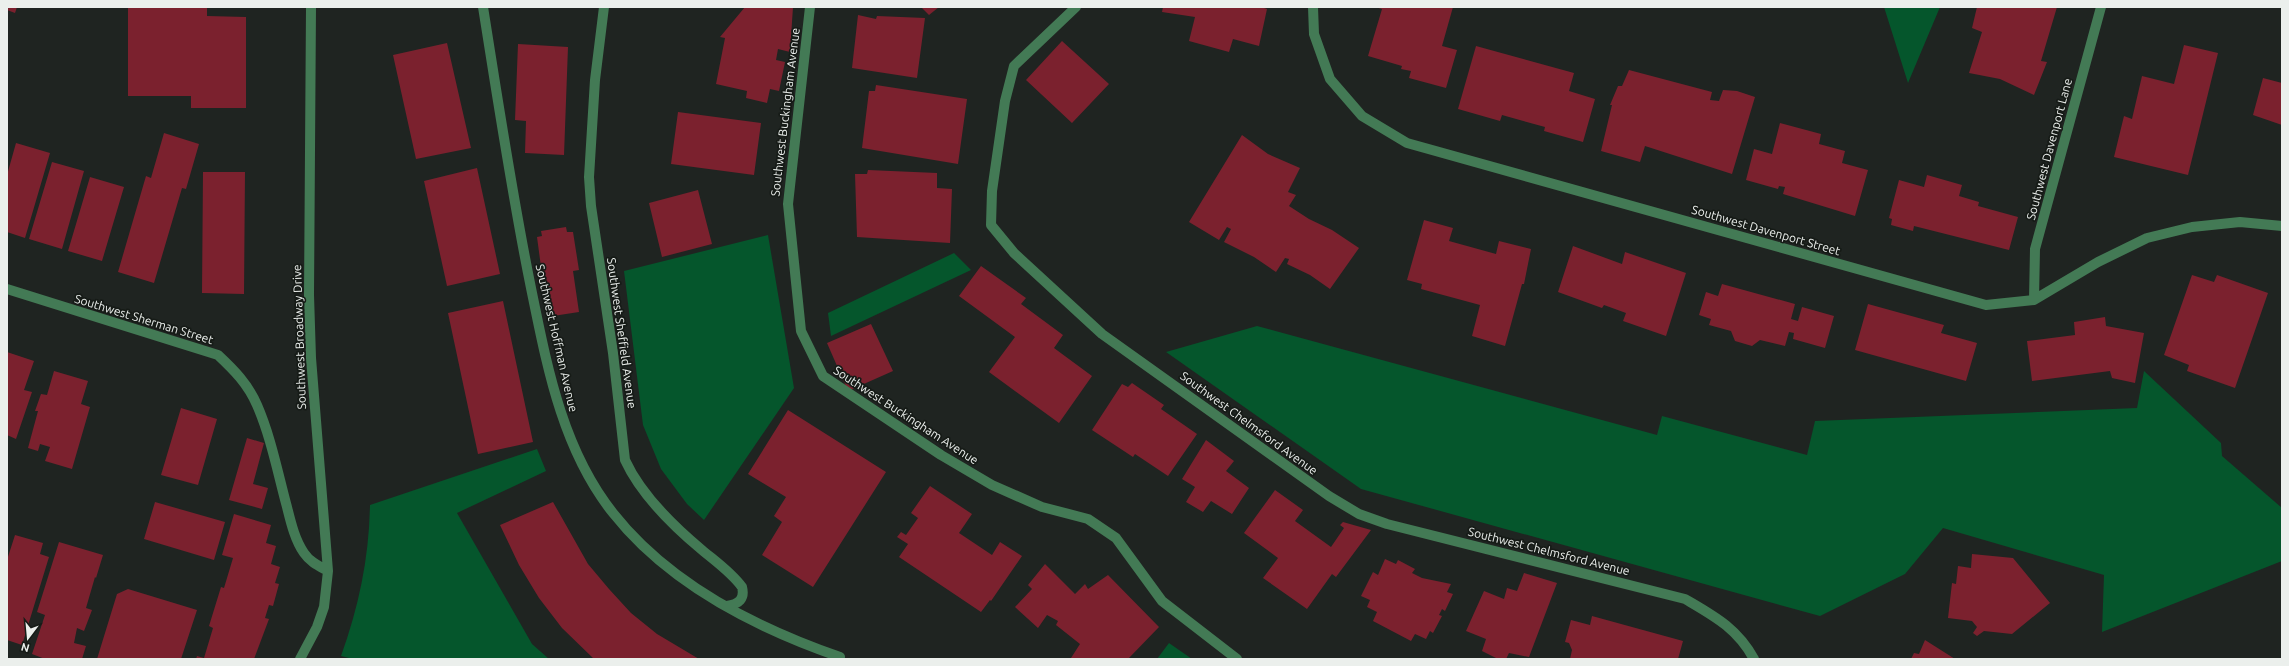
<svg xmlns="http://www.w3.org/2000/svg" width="2289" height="666" font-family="Ubuntu,sans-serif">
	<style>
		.forest { fill: #05562c }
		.building { fill: #7b212e }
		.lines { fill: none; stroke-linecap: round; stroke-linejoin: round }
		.minor { stroke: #437a55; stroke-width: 10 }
		.labels { text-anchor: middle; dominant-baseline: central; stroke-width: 3.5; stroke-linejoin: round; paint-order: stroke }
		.street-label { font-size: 12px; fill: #ebefec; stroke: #161b17 }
	</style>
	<rect width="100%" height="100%" fill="#1f2421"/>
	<path class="forest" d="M1884,7H1940L1908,83Z
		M768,235L794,388L704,520L687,504L661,469L643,425L624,271Z
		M954,253L971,270L831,336L828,313Z
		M1257,326L1657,435L1662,416L1807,455L1815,421L2137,408L2144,371L2221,443L2222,456L2282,508V561L2102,632L2104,575L1943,528L1905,574L1820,616L1361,489L1166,352Z
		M537,449L546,471L457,513L532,644L549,659H353L341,656C359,606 369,558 370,505Z
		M1169,643L1192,659H1157Z"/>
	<path class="building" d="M7,7H17L15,13L7,10Z
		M128,7H207V16L246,17V108H191V96H128Z
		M745,7H793L790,52L778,49L776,60L785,62L779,91L770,89L767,103L746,98L747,91L716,84L725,38L720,37Z
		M921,7H939L929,15Z
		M1163,7H1261L1267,9L1259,46L1233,39L1229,52L1189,41L1195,17L1162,12Z
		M1375,7H1453L1442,46L1457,50L1446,88L1409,78L1411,71L1401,69L1402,66L1368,56L1382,9Z
		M1977,7H2057L2041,61L2047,62L2034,95L2000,79L1969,73L1982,32L1972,28Z
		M858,15L876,19L877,16L925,18L917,78L852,68Z
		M1062,41L1109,84L1072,123L1026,80Z
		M447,43L471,148L416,159L393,55Z
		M518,44L568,47L564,155L525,153L526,121L515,120Z
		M2184,45L2218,53L2188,175L2114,157L2124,116L2132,119L2142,76L2174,84Z
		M1476,46L1574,73L1569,91L1595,99L1583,142L1544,131L1545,127L1502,115L1500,121L1458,109Z
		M1629,70L1712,92L1710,100L1719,101L1723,90L1737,91L1755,97L1732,174L1645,146L1640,162L1601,151L1612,105H1610L1618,86H1622Z
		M2263,78L2282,83V125L2253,115Z
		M876,85L967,99L958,164L862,148L869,91H875Z
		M678,112L761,123L754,175L671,164Z
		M1780,123L1821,134L1819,144L1845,151L1842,163L1868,170L1855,216L1783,194L1785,187L1779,186L1778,189L1746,180L1754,149L1772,154Z
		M164,133L199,144L186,189L182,188L154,283L118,272L146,176L151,178Z
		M1242,135L1268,154L1300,168L1288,192L1296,195L1289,206L1309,219L1332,230L1359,248L1330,289L1310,275L1287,264L1289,259L1285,258L1276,272L1254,257L1224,242L1231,229L1227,227L1219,240L1189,222Z
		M16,143L50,153L25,238L7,232V175Z
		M52,162L84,171L62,249L29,239Z
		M477,168L500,274L447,286L424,181Z
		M868,170L937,173V188L952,189L950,243L857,237L855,174H867Z
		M203,172H245L244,294L202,293Z
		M1927,175L1962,185L1959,196L1979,202L1978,206L2018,217L2009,250L1914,226L1913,231L1891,225L1892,219L1889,218L1899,180L1924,187Z
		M90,177L124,187L102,261L68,251Z
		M698,190L712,244L662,257L649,203Z
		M1424,220L1453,228L1449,241L1496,254L1499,241L1531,249L1524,284H1522L1505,346L1472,336L1480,305L1421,289L1422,284L1407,280Z
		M566,227L567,232H573L579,270L573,271L579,312L553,316L552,311L547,312L537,237L542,236L541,231Z
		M1573,246L1622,264L1625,252L1686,273L1666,336L1623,321L1626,313L1604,305L1602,308L1558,292Z
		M981,266L1026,298L1021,304L1063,335L1054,348L1092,376L1059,423L989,372L1015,337L959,296Z
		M2192,275L2214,282L2217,275L2268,293L2235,388L2187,371L2189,365L2164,355Z
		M1722,284L1795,304L1791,319L1798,321L1802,307L1834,316L1825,348L1793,339L1794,333L1789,332L1785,346L1760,340L1752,346L1735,341L1731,331L1709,325L1711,319L1699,315L1706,292L1718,296Z
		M503,301L533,442L478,454L448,313Z
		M1868,304L1944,325L1941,333L1977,343L1966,381L1855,350Z
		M2105,317L2106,326L2144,333L2135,383L2112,378L2110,371L2032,381L2027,341L2075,335L2074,322Z
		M871,324L893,371L848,391L827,343Z
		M7,352L34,361L24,390L32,392L16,439L7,435Z
		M54,371L88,381L81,404L90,407L72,469L45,461L50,447L40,444L38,451L28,448L38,411H35L41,394L47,395Z
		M1132,383L1164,405L1161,409L1197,434L1168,476L1135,454L1133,457L1092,430L1122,384L1128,387Z
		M181,408L217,419L198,485L161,475Z
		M788,410L886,472L813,587L762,555L782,522L774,516L786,497L748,474Z
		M247,438L264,443L253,484L268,488L262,509L229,500Z
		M1206,440L1234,461L1226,471L1249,488L1232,514L1211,501L1203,512L1186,502L1195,487L1182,479Z
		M930,486L972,514L959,533L992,555L1000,542L1022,556L991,601L990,600L981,612L899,557L908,544L897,537L901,532L906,535L918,518L911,513Z
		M1275,490L1303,510L1295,521L1331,547L1344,528L1340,525L1343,522L1371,530L1336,577L1332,574L1307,609L1263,578L1278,558L1244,533Z
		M155,502L225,522L214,560L144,539Z
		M553,502L588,564L609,589L631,613L657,634L699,659H594L562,628L539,598L519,565L500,525Z
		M234,514L271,525L266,543L276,546L271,564L280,567L275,583L279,584L273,606L269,605L265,618L269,619L254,659H196L197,656L204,658L213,628L209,626L221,587L224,588L233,558L222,555Z
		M15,535L43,543L40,554L49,557L22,645L7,640V560Z
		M59,542L103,555L96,578L95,577L86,608L92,610L84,631L77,628L74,643L86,646L82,659H45L32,654L45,615L37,612Z
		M1972,554L2013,558L2050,603L2012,634L1984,631L1977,636L1973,633L1977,627L1972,621L1948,618L1952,583L1956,584L1958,566L1971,568Z
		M1385,559L1396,564L1398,560L1415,569L1412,573L1422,578L1451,584L1447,592L1453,594L1445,611L1442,609L1439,615L1442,616L1433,633L1430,631L1426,639L1415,634L1411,641L1373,621L1377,612L1367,607L1370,600L1361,596L1373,572L1378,575Z
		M1045,564L1075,594L1085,584L1088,589L1108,575L1159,627L1128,659H1072L1071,658L1080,644L1056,625L1058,621L1047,615L1038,628L1015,607L1032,589L1028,585Z
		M1524,573L1557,583L1529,657L1509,653L1506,659H1498L1482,651L1486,639L1466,631L1484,591L1504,599L1507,588L1517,591Z
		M128,589L197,610L181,659H97L117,594Z
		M1592,616L1683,641L1678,659H1570L1572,650L1569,643L1565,642L1571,620L1590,625Z
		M1925,640L1955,659H1911L1914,653L1919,654Z"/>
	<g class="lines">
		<path class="minor" d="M483,7C498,101 512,195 531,288C547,366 562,449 613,513C669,584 756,628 840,657
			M604,7L595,80L589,177L591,206L613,353L625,460C641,495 672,525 702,550C715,561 731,572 742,587C745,599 739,604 727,606
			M810,7L788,204L801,331L823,376L941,455L992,485L1042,507L1088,519L1116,538L1162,601L1237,659
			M1076,7L1014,66L1005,101L992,191L991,225L1014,253L1102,334L1329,496L1359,514L1387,524L1685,599C1714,616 1737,628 1754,659
			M1313,7L1314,34L1330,79L1362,116L1407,143L1986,305L2034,300L2098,262L2147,238L2192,227L2240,222L2282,226
			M7,289L218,355C234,370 248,384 257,405C271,437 278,474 287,507C291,523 295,540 304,553C310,562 319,566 328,571
			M2034,300L2035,249L2101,7
			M300,659L317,627L324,607L328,571L311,358L309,295L311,7"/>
	</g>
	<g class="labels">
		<g class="street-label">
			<text transform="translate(785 112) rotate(-83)">Southwest Buckingham Avenue</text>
			<text transform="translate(2049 149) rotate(-75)">Southwest Davenport Lane</text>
			<text transform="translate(1766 230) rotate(16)">Southwest Davenport Street</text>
			<text transform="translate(144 319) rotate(17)">Southwest Sherman Street</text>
			<text transform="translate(622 333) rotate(82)">Southwest Sheffield Avenue</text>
			<text transform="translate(299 337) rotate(-92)">Southwest Broadway Drive</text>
			<text transform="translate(557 338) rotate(77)">Southwest Hoffman Avenue</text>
			<text transform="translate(906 415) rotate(33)">Southwest Buckingham Avenue</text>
			<text transform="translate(1249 423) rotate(36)">Southwest Chelmsford Avenue</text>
			<text transform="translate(1549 551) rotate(14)">Southwest Chelmsford Avenue</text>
		</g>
	</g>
	<rect width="2289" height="666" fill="none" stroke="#ebefec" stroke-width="16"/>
	<g transform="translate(28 638) rotate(196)" stroke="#161b17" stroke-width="3" paint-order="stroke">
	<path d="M0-3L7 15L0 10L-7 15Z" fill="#ebefec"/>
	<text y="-6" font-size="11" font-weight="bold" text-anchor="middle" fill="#ebefec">N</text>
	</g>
</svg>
